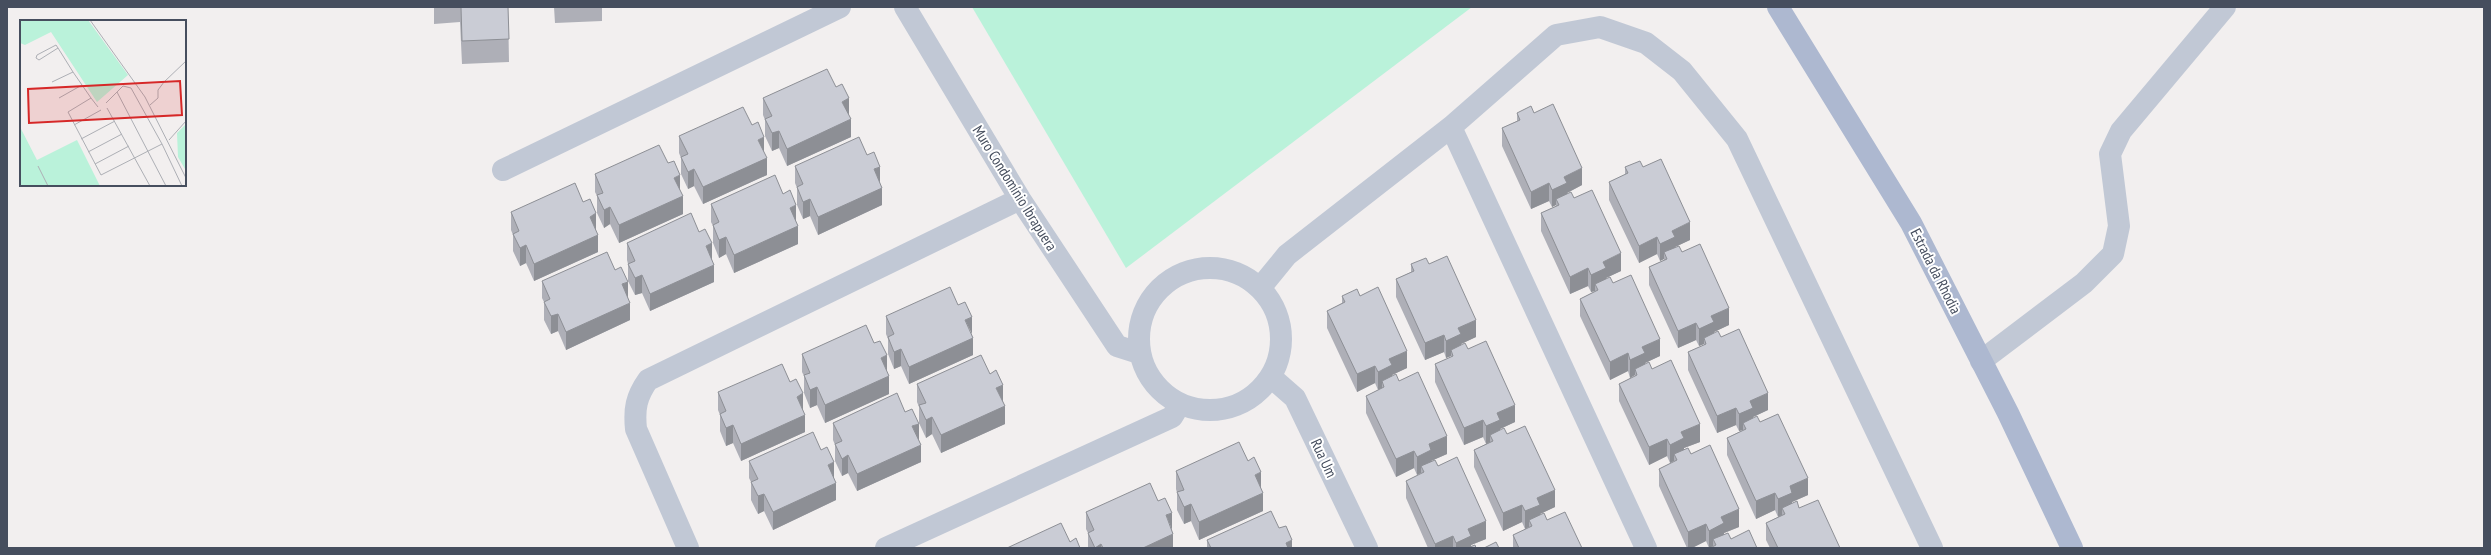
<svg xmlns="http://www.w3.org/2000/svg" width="2491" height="555" font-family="'PT Sans Narrow',sans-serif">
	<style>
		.green { fill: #baf2da }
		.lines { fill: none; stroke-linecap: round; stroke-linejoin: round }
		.minor { stroke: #c1c8d5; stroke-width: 22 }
		.major { stroke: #adb8d0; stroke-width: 22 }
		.wall { fill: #aeafb7 }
		.shaded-wall { fill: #8d8f95 }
		.building { fill: #caccd5; stroke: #8d8f95 }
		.labels { text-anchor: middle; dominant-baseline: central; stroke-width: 4; stroke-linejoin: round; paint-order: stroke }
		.street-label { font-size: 15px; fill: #464e5e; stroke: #fff }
		.inset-road { fill: none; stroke: #adafb5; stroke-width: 1 }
		.view { fill: #d62828; fill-opacity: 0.15; stroke: #d62828; stroke-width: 2 }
		.inset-edge { fill: none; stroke: #464e5e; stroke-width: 2 }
	</style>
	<rect width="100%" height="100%" fill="#f2efef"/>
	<path class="green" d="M972,7H1472L1126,268Z"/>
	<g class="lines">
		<path class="minor" d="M905,7L1020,199L1117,346L1139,353
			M1451,127L1646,548
			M503,170L840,7
			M1139 339a71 71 0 1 1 142 0a71 71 0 1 1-142 0Z
			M1260,288L1287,255L1451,127L1556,35L1600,27L1646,43L1682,71L1737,139L1932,548
			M1981,361L2084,283L2113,254L2119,226L2110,154L2121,131L2225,7
			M1271,377L1295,398L1367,548
			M688,548L636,429C634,409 636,397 648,380L1020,199
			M886,548L1172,417L1180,404"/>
		<path class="major" d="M1778,7L1911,223L2008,413L2072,548"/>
	</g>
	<path class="wall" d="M434,7H508L509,62L462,64L460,22L434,24Z
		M554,7H602V21L555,23Z
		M763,98L849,116L851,137L787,166L779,148L772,151L765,136V120L763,115Z
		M1517,113H1534L1582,185L1567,193V194L1574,198L1621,271L1606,278V279L1613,283L1660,356L1645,363V364L1652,369L1700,442L1684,448V449L1691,454L1739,527L1724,533V534L1731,539L1709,548L1706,541L1692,548H1687L1659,486V469L1674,462V461L1670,463L1667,456L1649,465L1619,401V384L1635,376V375L1630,378L1628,371L1610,380L1580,316V299L1595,291L1591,292L1588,286L1570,294L1541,231V213L1556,206V205L1552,207L1549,201L1531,209L1502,146V128L1517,121Z
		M679,136L764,153L767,175L703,204L694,186L688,189L681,174V158L679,153Z
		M795,166L880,183L882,205L818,235L810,216L803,219L797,205V188L795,183Z
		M1625,167H1643L1690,240L1675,247V248L1682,252L1729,325L1714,332V333L1721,337L1768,410L1753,417V418L1760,422L1808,495L1792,502V503L1799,508L1840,548H1770L1766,540V523L1782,515L1778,517L1775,510L1756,519L1727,455V438L1743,430L1739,431L1736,425L1717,433L1688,370V352L1704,345V344L1699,346L1696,340L1678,348L1649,285V267L1664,260V259L1660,261L1657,254L1639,263L1609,200V182L1625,175Z
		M595,174L680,192L683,214L619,243L610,224L604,228L597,213V196L595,192Z
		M783,194L796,221L798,244L734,273L726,254L719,258L713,243V226L711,222V204Z
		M511,212L596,230L598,252L534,281L526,263L520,266L513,251V235L511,230Z
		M699,232L712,260L714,282L650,311L642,293L635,295L628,281V264L627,260V243Z
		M1411,264H1429L1476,337L1461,344V345L1468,349L1515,422L1500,429V430L1507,434L1555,507L1540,514V515L1547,520L1582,548H1513V535L1529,528V527L1525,529L1522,522L1503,531L1474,467V450L1490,442L1486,444L1483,437L1464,445L1435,382V364L1451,357V356L1446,358L1444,352L1425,360L1396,297V279L1411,272Z
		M542,281L628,299L630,320L566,350L558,331L551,334L544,320V302L542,298Z
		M1342,296H1360L1407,368L1392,375V376L1399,381L1447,454L1431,461L1438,466L1486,539L1471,545V546L1476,548H1428L1406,498V481L1421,474V473L1417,475L1414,468L1396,477L1366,413V396L1382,388L1378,390L1375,383L1357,392L1327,328V311L1342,303Z
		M886,316L972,334L973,355L909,384L901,366L894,369L888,354V339L886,334Z
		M802,354L887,372L889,394L825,423L817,405L810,408L804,393V376L802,372Z
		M917,384L1003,401L1005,424L941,453L932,434L926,438L919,423V407L917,402Z
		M718,392L803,410L805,432L741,461L733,443L726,446L720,431V415L718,410Z
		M905,412L919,440L921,462L857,491L848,473L842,476L835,461V445L833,440V423Z
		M821,450L834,479L836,500L773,530L764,511L758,514L751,500V482L749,478V461Z
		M1176,471L1261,489L1263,511L1199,540L1191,521L1184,524L1177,510V493L1176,489Z
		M1158,501L1172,530L1173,548H1088V533L1086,529V512Z
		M1279,528L1292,548H1207V540Z"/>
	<path class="shaded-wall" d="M849,98V116L842,102Z
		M851,119V137L787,166V149Z
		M779,131V148L772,151V133Z
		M764,137V154L758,140Z
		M767,158V175L703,204V187Z
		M880,167V184L874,169Z
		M1582,168V185L1567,193V200L1556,199V205L1552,207V190L1564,177Z
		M694,169V186L688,189V172Z
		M680,175V192L674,178Z
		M1549,183V201L1531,209V192Z
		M882,188V205L818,235V217Z
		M683,196V214L619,243V225Z
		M810,199V216L803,219V202Z
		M796,205V223L790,208Z
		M610,207V224L604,228V210Z
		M596,213V231L590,217Z
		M1690,222V240L1675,247V254L1664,252V259L1660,261V244L1672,231Z
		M798,226V244L734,273V255Z
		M598,235V252L534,281V264Z
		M726,237V254L719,258V240Z
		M1657,237V254L1639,263V246Z
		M712,243V261L706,246Z
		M526,245V263L520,266V248Z
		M1621,253V271L1606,278V285L1595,284V291L1591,292V275L1603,262Z
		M714,265V282L650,311V294Z
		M1588,268V286L1570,294V277Z
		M642,275V293L635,295V278Z
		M628,282V299L622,284Z
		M630,303V320L566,350V332Z
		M1729,308V325L1714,332V339L1704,338V344L1699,346V329L1711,316Z
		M558,314V331L551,334V316Z
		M972,317V334L965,320Z
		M1476,320V337L1461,344V352L1451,350V356L1446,358V341L1458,328Z
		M1696,323V340L1678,348V331Z
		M1444,335V352L1425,360V343Z
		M973,338V355L909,384V367Z
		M1660,339V356L1645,363V371L1635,369V375L1630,378V360L1642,347Z
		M901,349V366L894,369V352Z
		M1407,351V368L1392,375V383L1382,381V388L1378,390V372L1389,359Z
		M1628,353V371L1610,380V362Z
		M887,355V372L881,358Z
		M1375,366V383L1357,392V374Z
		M889,376V394L825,423V405Z
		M1003,385V403L996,388Z
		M817,387V405L810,408V390Z
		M803,393V411L797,397Z
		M1768,393V410L1753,417V425L1743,423V430L1739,431V414L1750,401Z
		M1515,405V422L1500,429V437L1490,435V442L1486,444V426L1497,413Z
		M1005,406V424L941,453V435Z
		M1736,408V425L1717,433V416Z
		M805,415V432L741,461V444Z
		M932,417V434L926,438V420Z
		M1483,420V437L1464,445V428Z
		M919,424V441L912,426Z
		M1700,424V442L1684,448V456L1674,454V461L1670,463V445L1681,432Z
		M733,425V443L726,446V428Z
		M1447,436V454L1431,461V468L1421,466V473L1417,475V457L1429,444Z
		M1667,439V456L1649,465V447Z
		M921,445V462L857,491V474Z
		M1414,451V468L1396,477V459Z
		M848,455V473L842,476V459Z
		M834,462V479L828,465Z
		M1261,472V490L1255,475Z
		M1808,478V495L1792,502V510L1782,508V515L1778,517V499L1790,486Z
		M836,483V500L773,530V512Z
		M1555,490V507L1540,514V522L1529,520V527L1525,529V511L1537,498Z
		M1263,493V511L1199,540V522Z
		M1775,493V510L1756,519V501Z
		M764,494V511L758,514V496Z
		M1191,504V521L1184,524V507Z
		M1522,505V522L1503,531V513Z
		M1739,509V527L1724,533V541L1713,539V546L1709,548V531L1721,517Z
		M1172,513V530L1166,515Z
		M1486,521V539L1471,545V548H1456V543L1468,529Z
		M1706,524V541L1692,548H1688V532Z
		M1173,534V548H1143Z
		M1453,536V548H1435V544Z
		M1292,540V548H1286V543Z
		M1101,544V548H1095Z"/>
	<path class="building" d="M461,7H508L509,39L462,41Z
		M827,69L836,87L842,84L849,98L842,102L851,119L787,149L779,131L772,133L765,119L772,116L763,98Z
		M1553,104L1582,168L1564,177L1567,183L1552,190L1549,183L1531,192L1502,128L1520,120L1517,113L1531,106L1534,113Z
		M743,107L752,125L758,122L764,137L758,140L767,158L703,187L694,169L688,172L681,157L688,154L679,136Z
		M859,137L867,155L874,152L880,167L874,169L882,188L818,217L810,199L803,202L797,187L803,184L795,166Z
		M659,145L668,163L674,161L680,175L674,178L683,196L619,225L610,207L604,210L597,195L603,193L595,174Z
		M1661,159L1690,222L1672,231L1675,237L1660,244L1657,237L1639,246L1609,182L1628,173L1625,167L1640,161L1643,167Z
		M775,175L783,194L790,190L796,205L790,208L798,226L734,255L726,237L719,240L713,225L719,222L711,204Z
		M575,183L583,202L590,199L596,213L590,217L598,235L534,264L526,245L520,248L513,234L519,231L511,212Z
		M1592,190L1621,253L1603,262L1606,268L1591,275L1588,268L1570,277L1541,213L1559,205L1556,199L1571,192L1574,198Z
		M691,213L699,232L705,229L712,243L706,246L714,265L650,294L642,275L635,278L628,264L635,261L627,243Z
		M1700,244L1729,308L1711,316L1714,322L1699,329L1696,323L1678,331L1649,267L1667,259L1664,252L1679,246L1682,252Z
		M607,252L615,270L621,267L628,282L622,284L630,303L566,332L558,314L551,316L544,302L550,299L542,281Z
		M1447,256L1476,320L1458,328L1461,334L1446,341L1444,335L1425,343L1396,279L1414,271L1411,264L1426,258L1429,264Z
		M1631,275L1660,339L1642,347L1645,353L1630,360L1628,353L1610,362L1580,299L1598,290L1595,284L1610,277L1613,283Z
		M950,287L958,305L965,302L972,317L965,320L973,338L909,367L901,349L894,352L888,337L894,334L886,316Z
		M1378,287L1407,351L1389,359L1392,365L1378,372L1375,366L1357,374L1327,311L1345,302L1342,296L1357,289L1360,296Z
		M866,325L874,343L880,341L887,355L881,358L889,376L825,405L817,387L810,390L804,375L810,373L802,354Z
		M1739,329L1768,393L1750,401L1753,408L1739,414L1736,408L1717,416L1688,352L1706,344L1704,338L1718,331L1721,337Z
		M1486,341L1515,405L1497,413L1500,420L1486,426L1483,420L1464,428L1435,364L1453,356L1451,350L1465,343L1468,349Z
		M981,355L990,374L996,370L1003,385L996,388L1005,406L941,435L932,417L926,420L919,405L926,403L917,384Z
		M1671,360L1700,424L1681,432L1684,438L1670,445L1667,439L1649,447L1619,384L1637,375L1635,369L1649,362L1652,369Z
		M782,364L790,382L796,379L803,393L797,397L805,415L741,444L733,425L726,428L720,414L726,411L718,392Z
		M1418,372L1447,436L1429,444L1431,450L1417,457L1414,451L1396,459L1366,396L1384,387L1382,381L1396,374L1399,381Z
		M897,393L905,412L912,409L919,424L912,426L921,445L857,474L848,455L842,459L835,444L842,441L833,423Z
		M1778,414L1808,478L1790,486L1792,493L1778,499L1775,493L1756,501L1727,438L1746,429L1743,423L1757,416L1760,422Z
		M1525,426L1555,490L1537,498L1540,505L1525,511L1522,505L1503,513L1474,450L1493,441L1490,435L1504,428L1507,434Z
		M813,432L821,450L827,447L834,462L828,465L836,483L773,512L764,494L758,496L751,482L758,479L749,461Z
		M1239,442L1248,461L1254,457L1261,472L1255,475L1263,493L1199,522L1191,504L1184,507L1177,492L1184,490L1176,471Z
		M1710,445L1739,509L1721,517L1724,523L1709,531L1706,524L1688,532L1659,469L1677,460L1674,454L1688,448L1691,454Z
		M1457,457L1486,521L1468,529L1471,536L1456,543L1453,536L1435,544L1406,481L1424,472L1421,466L1435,460L1438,466Z
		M1150,483L1158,501L1165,498L1172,513L1166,515L1173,534L1143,548H1103L1101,544L1095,548L1088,533L1094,530L1086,512Z
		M1818,500L1840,548H1778L1766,523L1785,514L1782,508L1797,501L1799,508Z
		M1271,511L1279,528L1286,526L1292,540L1286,543L1288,548H1211L1207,540Z
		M1565,512L1582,548H1519L1513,535L1532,526L1529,520L1544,513L1547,520Z
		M1061,523L1070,542L1076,538L1080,548H1007Z
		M1749,530L1757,548H1710L1716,545L1713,539L1728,533L1731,539Z
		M1496,542L1499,548H1484Z
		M1475,545L1476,548H1467Z"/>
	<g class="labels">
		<g class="street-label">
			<text transform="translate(1015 188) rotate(58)">Muro Condomínio Ibrapuera</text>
			<text transform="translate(1936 271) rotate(63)">Estrada da Rhodia</text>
			<text transform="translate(1324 458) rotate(65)">Rua Um</text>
		</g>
	</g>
	<g transform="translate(20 20)">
		<rect width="166" height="166" fill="#f2efef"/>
		<path d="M0,0H68L108,55L77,82L31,12L5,25L0,23ZM166,104V149H165L158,137L157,113ZM0,107L17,140L57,120L80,166H0Z" fill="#baf2da"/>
		<path class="inset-road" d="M70,0L125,77L166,158M38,28L19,40L16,38L17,35L36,25L38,28L53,52L71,78L78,87M32,62L53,52M97,72L146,166M39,78L62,65M71,78L48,92L81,155L142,124M86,83L103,66L111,68L142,124L162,166M130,85L138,78V70L144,62L166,41M87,88L130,166M54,105L81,90M61,119L95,101M149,120L166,101M68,132L102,114M75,144L109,126M18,146L28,166"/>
		<path class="view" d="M160,61L162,95L9,103L8,69Z"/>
		<rect width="166" height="166" class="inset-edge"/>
	</g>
	<rect width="2491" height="555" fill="none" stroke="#464e5e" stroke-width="16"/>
</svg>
